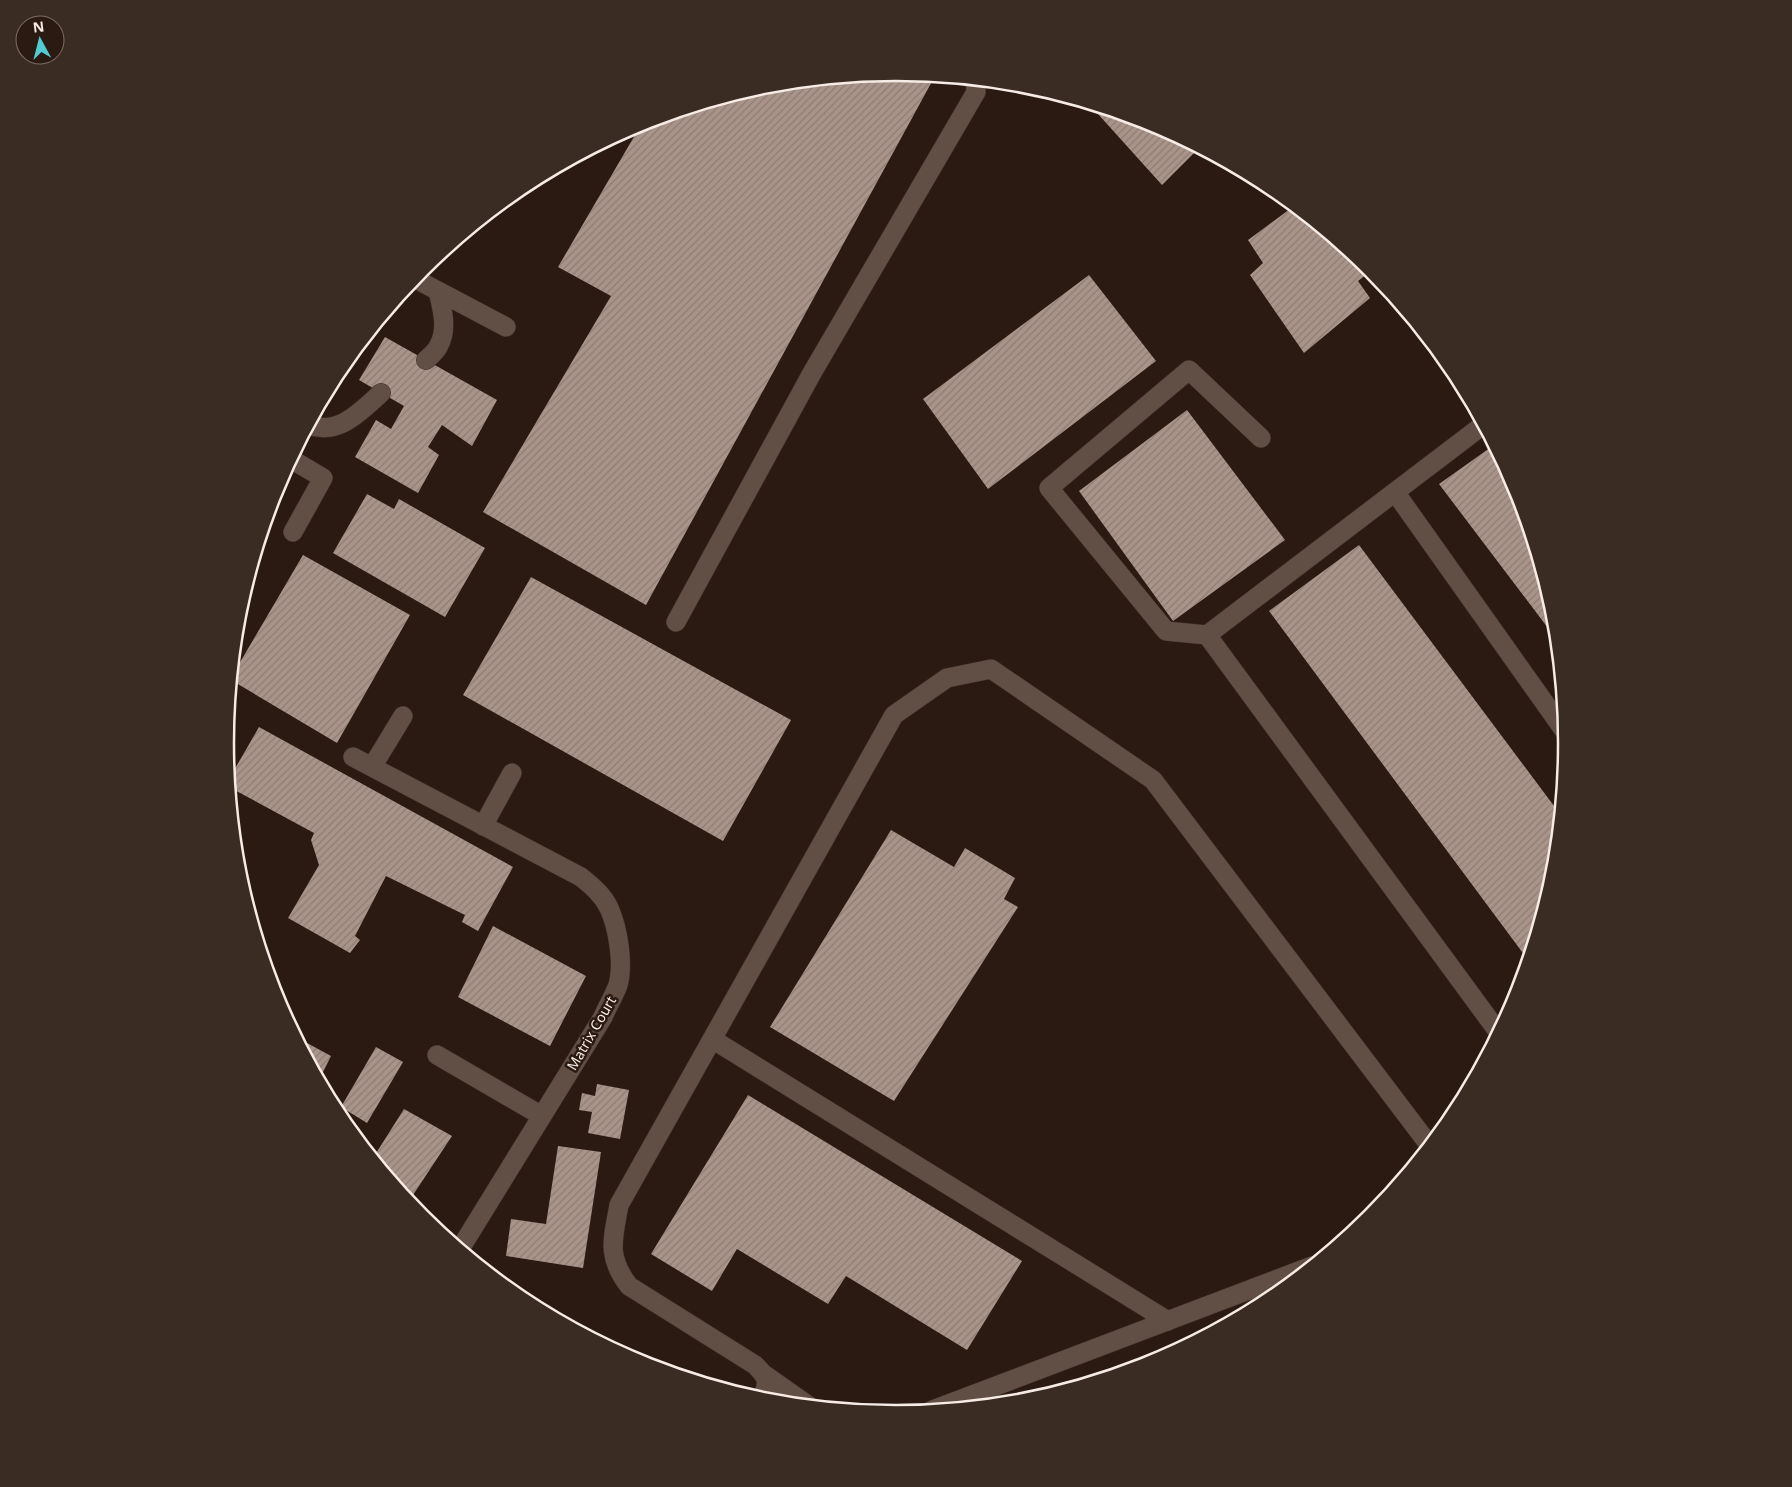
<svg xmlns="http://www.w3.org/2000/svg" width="1792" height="1487" font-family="'Noto Sans',sans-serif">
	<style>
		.building { fill: url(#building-hatch) }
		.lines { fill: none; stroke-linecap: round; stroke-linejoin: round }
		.service-casing { stroke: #40332f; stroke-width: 20 }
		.service { stroke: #614e44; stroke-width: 19 }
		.labels { text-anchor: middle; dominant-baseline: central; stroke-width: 5; stroke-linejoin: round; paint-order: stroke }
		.street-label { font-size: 14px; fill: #f6ebe5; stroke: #2a1a12 }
		.rim { fill: none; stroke: #f6ebe5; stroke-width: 2.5 }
	</style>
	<defs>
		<pattern id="building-hatch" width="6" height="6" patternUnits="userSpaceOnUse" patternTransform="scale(1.25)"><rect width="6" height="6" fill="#a99489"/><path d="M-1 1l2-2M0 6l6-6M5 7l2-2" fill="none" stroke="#8c7d75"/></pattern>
	</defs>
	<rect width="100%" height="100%" fill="#2a1a12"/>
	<path class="building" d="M896,73L935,76L646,605L483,512L611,296L558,267L642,123L765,85Z
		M1089,104L1153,124L1199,148L1162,185Z
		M1294,206L1372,270L1358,281L1370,298L1304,353L1250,275L1263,263L1248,240Z
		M1089,275L1156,361L988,489L923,399Z
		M385,337L497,400L472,446L442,425L428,447L439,455L418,493L355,457L376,420L391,429L404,406L359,380Z
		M1187,410L1285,540L1173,621L1079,491Z
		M1494,445L1516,487L1554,613L1557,640L1439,484Z
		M367,494L394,509L399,499L485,548L445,617L333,553Z
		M1359,545L1560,814L1554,875L1528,960L1269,611Z
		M303,555L410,615L337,743L231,680L232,676Z
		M531,577L791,720L723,841L463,695Z
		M259,727L513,867L478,931L462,922L465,915L386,876L355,936L360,940L350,953L288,918L319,865L311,840L314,833L229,787V779Z
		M891,830L954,867L965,848L1015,878L1004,899L1018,907L894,1101L770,1027Z
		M493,926L586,976L550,1046L458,997Z
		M296,1037L331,1056L319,1080Z
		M376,1047L403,1062L367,1123L341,1107Z
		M597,1084L629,1090L620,1139L588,1133L592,1112L579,1110L582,1093L595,1096Z
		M748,1095L1022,1261L967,1350L846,1276L828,1304L737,1249L712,1291L651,1254Z
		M404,1109L452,1136L413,1195L393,1183L373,1158Z
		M558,1146L601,1152L583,1268L506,1256L511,1219L546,1224Z"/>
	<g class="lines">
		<defs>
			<path id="service" d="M414,278L438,291C442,308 448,329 439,345C437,351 430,356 426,360
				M438,291L506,327
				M309,425C339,436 361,411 381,393
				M1261,438L1189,370L1049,488L1166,631L1207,635L1483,425
				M291,459L323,478L293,532
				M1395,492L1566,733
				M676,622L812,373L976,92L975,80
				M1207,635L1499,1033
				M353,757L581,877C592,886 603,895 609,908C618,928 624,964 618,985C614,996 607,1007 603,1017L460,1249
				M372,767L403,716
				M483,826L512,773
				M712,1039L1168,1321
				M437,1055L542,1116
				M765,1375L809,1406
				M761,1400C769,1382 769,1379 755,1365L629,1286C606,1256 613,1239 619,1205L894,715L947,678L991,669L1153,780L1430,1146
				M930,1411L1312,1266"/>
		</defs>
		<use href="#service" class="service-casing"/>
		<use href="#service" class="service"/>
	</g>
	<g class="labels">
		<g class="street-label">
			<text transform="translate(591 1033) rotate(-60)">Matrix Court</text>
		</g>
	</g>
	<path d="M0 0H1792V1487H0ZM234 743a662 662 0 1 1 1324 0a662 662 0 1 1-1324 0Z" fill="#3a2b23" fill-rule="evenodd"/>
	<path class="rim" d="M234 743a662 662 0 1 1 1324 0a662 662 0 1 1-1324 0Z"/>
	<g transform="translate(40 40) rotate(353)"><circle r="24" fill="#2a1a12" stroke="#7c6e66"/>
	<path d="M0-4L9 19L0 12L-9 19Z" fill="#51ccd2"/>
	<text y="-8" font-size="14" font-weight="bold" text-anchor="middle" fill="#f6ebe5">N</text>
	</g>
</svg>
